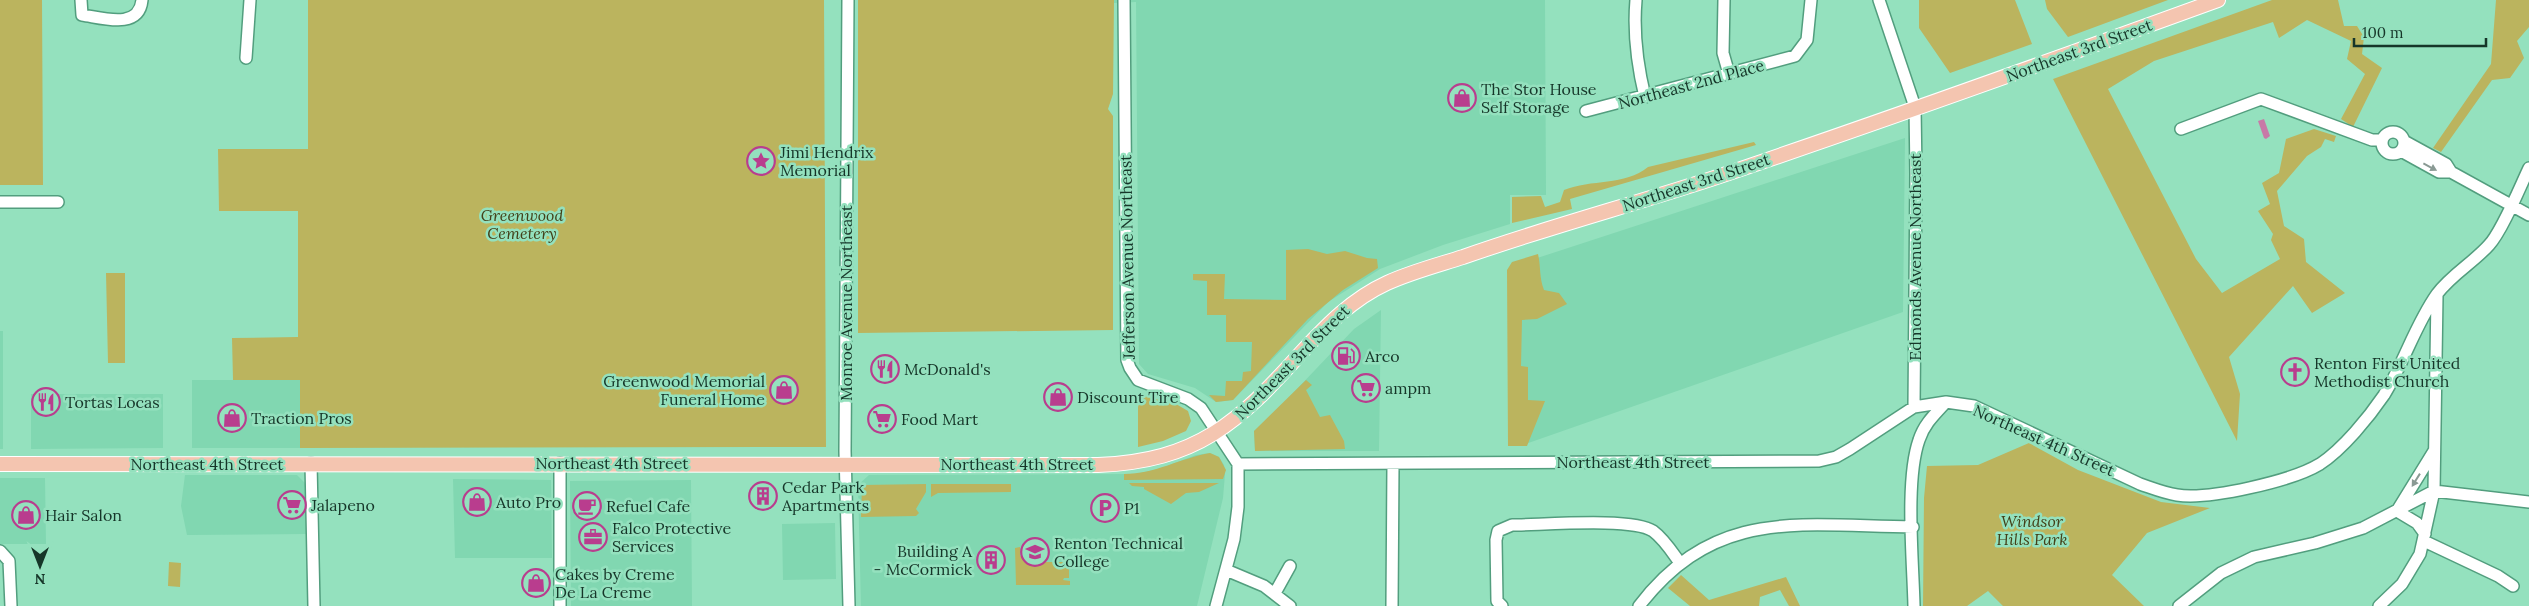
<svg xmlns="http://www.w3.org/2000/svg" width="2529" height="606" font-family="Lora,serif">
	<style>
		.built { fill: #81d7b1 }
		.green { fill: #bbb45e }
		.water { fill: #c879a7 }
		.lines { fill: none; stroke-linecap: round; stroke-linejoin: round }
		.minor-casing { stroke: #529e7e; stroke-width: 14 }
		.major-casing { stroke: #fff; stroke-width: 16 }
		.minor { stroke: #fff; stroke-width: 11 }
		.major { stroke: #f4c5b0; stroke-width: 14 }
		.oneway { fill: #8a9a94 }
		.labels { text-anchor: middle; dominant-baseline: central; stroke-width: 5; stroke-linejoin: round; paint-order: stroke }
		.street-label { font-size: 16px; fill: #163629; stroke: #94e1be }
		.poi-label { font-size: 16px; fill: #163629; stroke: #94e1be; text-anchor: start }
		.park-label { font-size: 16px; font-style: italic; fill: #434019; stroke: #94e1be }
	</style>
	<rect width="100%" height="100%" fill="#94e1be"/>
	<path class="built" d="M1114,0H1545L1546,195H1510V224L1443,245L1380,269L1328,302L1233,400L1216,402L1195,388L1148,374L1139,364L1136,2L1114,3Z
		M1905,138L1903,312L1520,446L1519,264Z
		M1381,310L1379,451H1255L1254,431L1277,410L1354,329Z
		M0,331H3V449H0Z
		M192,380H300V448H192Z
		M31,394H163V448L31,449Z
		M1210,453L1219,457L1224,465L1225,474L1223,498L1197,606H861L858,485L869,475L1135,474L1159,469L1196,455Z
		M185,475H297L305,483L306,534L187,535L181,506Z
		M0,478H45L46,544H0Z
		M453,479L551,480L552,558H455Z
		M691,480L692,606H571L570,481Z
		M835,523L836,579L783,580L782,524Z"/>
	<path class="green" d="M0,0H42L43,185H0Z
		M308,0H824L826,447L300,448V380H233L232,338L298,337V211H219L218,149H308Z
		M858,0H1114L1113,94L1108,109L1113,116V330L858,333Z
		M1919,0H2015L2032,44L1950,73L1919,28Z
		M2045,0H2168L2068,37L2047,9Z
		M2272,0H2338L2344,26H2357L2364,37L2362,54L2382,68L2353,127L2341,119L2365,74L2347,59L2351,41L2307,20L2279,38L2273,22L2154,61L2108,89L2196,259L2222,293L2280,259L2271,240L2273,234L2258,211L2270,204L2262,183L2279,173L2286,139L2314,129L2336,136L2334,142L2325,139L2321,147L2307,156L2277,191L2284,226L2304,239L2306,262L2345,293L2312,313L2293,286L2229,357L2240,394L2237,441L2053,79Z
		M2496,0H2529V27L2517,41L2524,58L2510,78L2492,80L2441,152L2433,148L2491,64Z
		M1754,142L1756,145L1570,199L1572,209L1512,223V197L1541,196L1545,207L1560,202L1564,190C1591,179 1625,186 1648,167Z
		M1308,249L1327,254L1345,251L1367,258L1377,259L1378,268L1343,290L1308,319L1233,400L1216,402L1209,395L1225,396L1226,381H1242L1243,372L1251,371L1252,342H1226V315H1207V281L1193,280V274H1225L1224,299L1286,300V250Z
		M1538,254C1541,267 1539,277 1544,290L1559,293L1567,304L1537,319L1522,320L1521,366L1528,367V400L1545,401L1527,446H1508L1507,270L1512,262Z
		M106,273H125V363H108Z
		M1306,380L1312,385L1306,390L1320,417L1330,415L1344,441L1345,449L1255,451L1254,431Z
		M1141,395L1176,404L1188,411L1191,421L1186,431L1163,441L1138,447V407Z
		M2029,443L2078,470L2161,502L2210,508L2147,533L2112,575L2144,606H2003L1988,591L1967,606H1923L1924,498L1927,466L1978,465Z
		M1210,453L1219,457L1226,470L1223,479L1124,480V474C1155,474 1181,458 1210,453Z
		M1129,483H1219L1199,492L1186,493L1171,504L1144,489V487L1132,486Z
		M926,484V492L916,509L919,513L916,516L861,517L862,485Z
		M931,484H1011V492L938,493L931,497Z
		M1020,547V556H1029L1030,552H1038V559L1040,562H1066L1069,566L1067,569H1069V578H1064L1063,580L1070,581V585H1016L1015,548Z
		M169,562L181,563L180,587L168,586Z
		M1681,575L1709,600L1786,577L1800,606H1789L1780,590L1760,597L1759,606H1690L1668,588Z"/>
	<path class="water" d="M2264,119L2270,136L2266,139L2264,138L2258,121Z"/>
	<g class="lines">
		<defs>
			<path id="minor" d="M81,0L82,15C103,18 139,30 142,0
				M848,0L845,451L849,606
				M1124,0L1127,360L1130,368L1138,380L1188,399L1201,408L1238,464V507L1234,539L1216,606
				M1636,0C1633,34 1637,64 1645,97
				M1724,0L1723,53L1729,74
				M1879,0L1915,107L1916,174L1914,407
				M246,58L250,0
				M1586,111L1795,56L1807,40L1811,0
				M2181,129L2261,99L2372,140H2382
				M2382 143a11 11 0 1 1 22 0a11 11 0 1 1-22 0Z
				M2404,141L2446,164L2451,172L2529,215
				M2401,151L2439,172H2451
				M0,202H58
				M311,463L314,606
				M560,463V606
				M1238,464L1819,461L1836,457L1850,449L1914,407L1946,402L1974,406L2140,484C2152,488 2164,493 2177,495C2209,500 2292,481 2320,464C2343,449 2369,417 2384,395C2404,363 2415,325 2437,294C2452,274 2473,263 2489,245C2502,231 2520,187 2529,168
				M2434,491L2529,502
				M2425,534L2417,523L2397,511L2434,451
				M2424,541L2498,576L2513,586
				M0,551L9,561L11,606
				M1226,570L1264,586L1290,606
				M1275,593L1290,566
				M1392,606L1393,464
				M1502,606L1497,601L1496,540L1498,531L1512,525C1541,525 1633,517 1653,531C1664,539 1672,552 1680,563
				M1639,606C1716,506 1801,526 1913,527
				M1914,606C1913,561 1905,480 1919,440C1924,424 1935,414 1946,402
				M2179,606L2221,573L2254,557L2315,543L2363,528L2434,491
				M2379,606L2402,584L2420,554L2434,491L2437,295"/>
			<path id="major" d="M0,464L1098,465C1197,461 1238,423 1301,353C1327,325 1352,299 1387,283C1411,272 1438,265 1463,257C1545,228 1628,206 1711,179C1881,122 2050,61 2218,0"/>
		</defs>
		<use href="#minor" class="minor-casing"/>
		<use href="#major" class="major-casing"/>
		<use href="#minor" class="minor"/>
		<use href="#major" class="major"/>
	</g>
	<defs><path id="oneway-solid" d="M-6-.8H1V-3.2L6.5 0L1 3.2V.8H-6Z" transform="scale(1.25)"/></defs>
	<g class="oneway">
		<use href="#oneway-solid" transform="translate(2430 167) rotate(28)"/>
		<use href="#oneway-solid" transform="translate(2416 480) rotate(122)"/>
	</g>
	<defs>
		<symbol id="shop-ring" viewBox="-11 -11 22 22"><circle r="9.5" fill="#94e1be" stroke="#b93d8e" stroke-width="1.5"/><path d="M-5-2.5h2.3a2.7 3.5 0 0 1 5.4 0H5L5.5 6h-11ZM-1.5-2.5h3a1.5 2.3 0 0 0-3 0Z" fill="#b93d8e"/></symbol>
		<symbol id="sight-ring" viewBox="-11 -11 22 22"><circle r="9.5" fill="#94e1be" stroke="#b93d8e" stroke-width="1.5"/><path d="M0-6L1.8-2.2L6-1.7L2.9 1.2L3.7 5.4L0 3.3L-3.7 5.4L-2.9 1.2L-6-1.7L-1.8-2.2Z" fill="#b93d8e"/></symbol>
		<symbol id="fuel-ring" viewBox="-11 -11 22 22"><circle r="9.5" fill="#94e1be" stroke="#b93d8e" stroke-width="1.5"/><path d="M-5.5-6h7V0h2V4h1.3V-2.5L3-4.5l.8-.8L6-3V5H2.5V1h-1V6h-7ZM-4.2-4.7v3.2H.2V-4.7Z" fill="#b93d8e"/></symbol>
		<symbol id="restaurant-ring" viewBox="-11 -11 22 22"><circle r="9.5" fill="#94e1be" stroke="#b93d8e" stroke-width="1.5"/><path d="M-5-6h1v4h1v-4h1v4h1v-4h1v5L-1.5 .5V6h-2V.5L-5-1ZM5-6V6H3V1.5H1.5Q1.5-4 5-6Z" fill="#b93d8e"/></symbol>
		<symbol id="church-ring" viewBox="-11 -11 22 22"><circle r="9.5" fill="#94e1be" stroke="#b93d8e" stroke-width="1.5"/><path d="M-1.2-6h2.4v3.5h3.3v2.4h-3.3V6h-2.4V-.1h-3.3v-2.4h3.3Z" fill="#b93d8e"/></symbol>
		<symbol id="supermarket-ring" viewBox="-11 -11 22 22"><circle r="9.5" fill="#94e1be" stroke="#b93d8e" stroke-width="1.5"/><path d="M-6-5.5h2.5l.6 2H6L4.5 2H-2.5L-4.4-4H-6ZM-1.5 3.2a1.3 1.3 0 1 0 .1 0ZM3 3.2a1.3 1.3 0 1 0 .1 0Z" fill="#b93d8e"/></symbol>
		<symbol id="building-ring" viewBox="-11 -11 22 22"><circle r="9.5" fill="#94e1be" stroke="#b93d8e" stroke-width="1.5"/><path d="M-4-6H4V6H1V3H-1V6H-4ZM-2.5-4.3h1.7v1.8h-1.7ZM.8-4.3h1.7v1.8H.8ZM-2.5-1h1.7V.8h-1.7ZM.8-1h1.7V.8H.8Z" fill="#b93d8e"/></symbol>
		<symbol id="cafe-ring" viewBox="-11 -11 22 22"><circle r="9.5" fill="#94e1be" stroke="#b93d8e" stroke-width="1.5"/><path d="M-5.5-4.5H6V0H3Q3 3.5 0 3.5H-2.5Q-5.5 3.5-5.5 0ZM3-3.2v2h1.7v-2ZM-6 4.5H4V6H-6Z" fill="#b93d8e"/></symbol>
		<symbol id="parking-ring" viewBox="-11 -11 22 22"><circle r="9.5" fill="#94e1be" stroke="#b93d8e" stroke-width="1.5"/><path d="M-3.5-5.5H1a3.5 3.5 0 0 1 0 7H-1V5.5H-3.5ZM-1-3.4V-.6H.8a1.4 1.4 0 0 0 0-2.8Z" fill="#b93d8e"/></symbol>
		<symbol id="office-ring" viewBox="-11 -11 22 22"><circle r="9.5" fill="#94e1be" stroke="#b93d8e" stroke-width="1.5"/><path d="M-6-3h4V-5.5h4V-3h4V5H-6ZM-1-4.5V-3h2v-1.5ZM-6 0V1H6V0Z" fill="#b93d8e"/></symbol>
		<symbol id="university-ring" viewBox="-11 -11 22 22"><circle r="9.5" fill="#94e1be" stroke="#b93d8e" stroke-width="1.5"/><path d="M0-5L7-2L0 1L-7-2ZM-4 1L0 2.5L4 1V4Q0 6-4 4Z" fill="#b93d8e"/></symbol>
	</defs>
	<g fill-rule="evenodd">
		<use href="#shop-ring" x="1446" y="82" width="32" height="32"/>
		<use href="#sight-ring" x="745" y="145" width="32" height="32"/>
		<use href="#fuel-ring" x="1330" y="340" width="32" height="32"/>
		<use href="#restaurant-ring" x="869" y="353" width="32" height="32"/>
		<use href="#church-ring" x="2279" y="356" width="32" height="32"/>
		<use href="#supermarket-ring" x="1350" y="372" width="32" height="32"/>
		<use href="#shop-ring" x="768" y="374" width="32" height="32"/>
		<use href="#shop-ring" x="1042" y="381" width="32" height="32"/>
		<use href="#restaurant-ring" x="30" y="386" width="32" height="32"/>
		<use href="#shop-ring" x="216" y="402" width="32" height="32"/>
		<use href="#supermarket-ring" x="866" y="403" width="32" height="32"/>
		<use href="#building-ring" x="747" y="480" width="32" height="32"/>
		<use href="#shop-ring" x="461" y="486" width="32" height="32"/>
		<use href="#supermarket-ring" x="276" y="489" width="32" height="32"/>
		<use href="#cafe-ring" x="571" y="490" width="32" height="32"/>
		<use href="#parking-ring" x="1089" y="492" width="32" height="32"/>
		<use href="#shop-ring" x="10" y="499" width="32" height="32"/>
		<use href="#office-ring" x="577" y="521" width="32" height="32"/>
		<use href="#university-ring" x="1019" y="536" width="32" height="32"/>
		<use href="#building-ring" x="975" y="544" width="32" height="32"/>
		<use href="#shop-ring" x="520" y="567" width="32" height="32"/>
	</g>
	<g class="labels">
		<g class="street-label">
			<text transform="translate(2079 50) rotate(-20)">Northeast 3rd Street</text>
			<text transform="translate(1691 84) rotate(-15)">Northeast 2nd Place</text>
			<text transform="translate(1696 182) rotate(-18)">Northeast 3rd Street</text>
			<text transform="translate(1127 257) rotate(-91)">Jefferson Avenue Northeast</text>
			<text transform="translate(1915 257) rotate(-90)">Edmonds Avenue Northeast</text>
			<text transform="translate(846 303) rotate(-90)">Monroe Avenue Northeast</text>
			<text transform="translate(1292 362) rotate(-45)">Northeast 3rd Street</text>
			<text transform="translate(2044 440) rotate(24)">Northeast 4th Street</text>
			<text x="1633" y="462">Northeast 4th Street</text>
			<text x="612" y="463">Northeast 4th Street</text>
			<text x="207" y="464">Northeast 4th Street</text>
			<text x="1017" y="464">Northeast 4th Street</text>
		</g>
		<g class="poi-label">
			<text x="1481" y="89">The Stor House<tspan x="1481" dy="18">Self Storage</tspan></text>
			<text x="780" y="152">Jimi Hendrix<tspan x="780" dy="18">Memorial</tspan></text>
			<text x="1365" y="356">Arco</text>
			<text x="2314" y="363">Renton First United<tspan x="2314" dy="18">Methodist Church</tspan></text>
			<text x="904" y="369">McDonald's</text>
			<text x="765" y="381" text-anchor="end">Greenwood Memorial<tspan x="765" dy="18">Funeral Home</tspan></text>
			<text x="1385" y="388">ampm</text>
			<text x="1077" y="397">Discount Tire</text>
			<text x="65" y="402">Tortas Locas</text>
			<text x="251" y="418">Traction Pros</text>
			<text x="901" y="419">Food Mart</text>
			<text x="782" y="487">Cedar Park<tspan x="782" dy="18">Apartments</tspan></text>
			<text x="496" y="502">Auto Pro</text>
			<text x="311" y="505">Jalapeno</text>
			<text x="606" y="506">Refuel Cafe</text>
			<text x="1124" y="508">P1</text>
			<text x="45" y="515">Hair Salon</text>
			<text x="612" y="528">Falco Protective<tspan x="612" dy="18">Services</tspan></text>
			<text x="1054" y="543">Renton Technical<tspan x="1054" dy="18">College</tspan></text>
			<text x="972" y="551" text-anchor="end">Building A<tspan x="972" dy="18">- McCormick</tspan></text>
			<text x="555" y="574">Cakes by Creme<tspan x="555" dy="18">De La Creme</tspan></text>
		</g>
		<g class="park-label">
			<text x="522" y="215">Greenwood<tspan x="522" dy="18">Cemetery</tspan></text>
			<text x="2032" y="521">Windsor<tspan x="2032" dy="18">Hills Park</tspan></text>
		</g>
	</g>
	<g transform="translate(40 566) rotate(180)" stroke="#94e1be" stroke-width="4" paint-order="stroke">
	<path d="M0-4L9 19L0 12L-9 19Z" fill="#163629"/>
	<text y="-8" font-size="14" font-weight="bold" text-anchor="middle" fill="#163629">N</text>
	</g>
	<path d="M2354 38v8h132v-8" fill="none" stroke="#163629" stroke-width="2.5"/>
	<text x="2362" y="38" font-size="15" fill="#163629" stroke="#94e1be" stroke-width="4" paint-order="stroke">100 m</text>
</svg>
